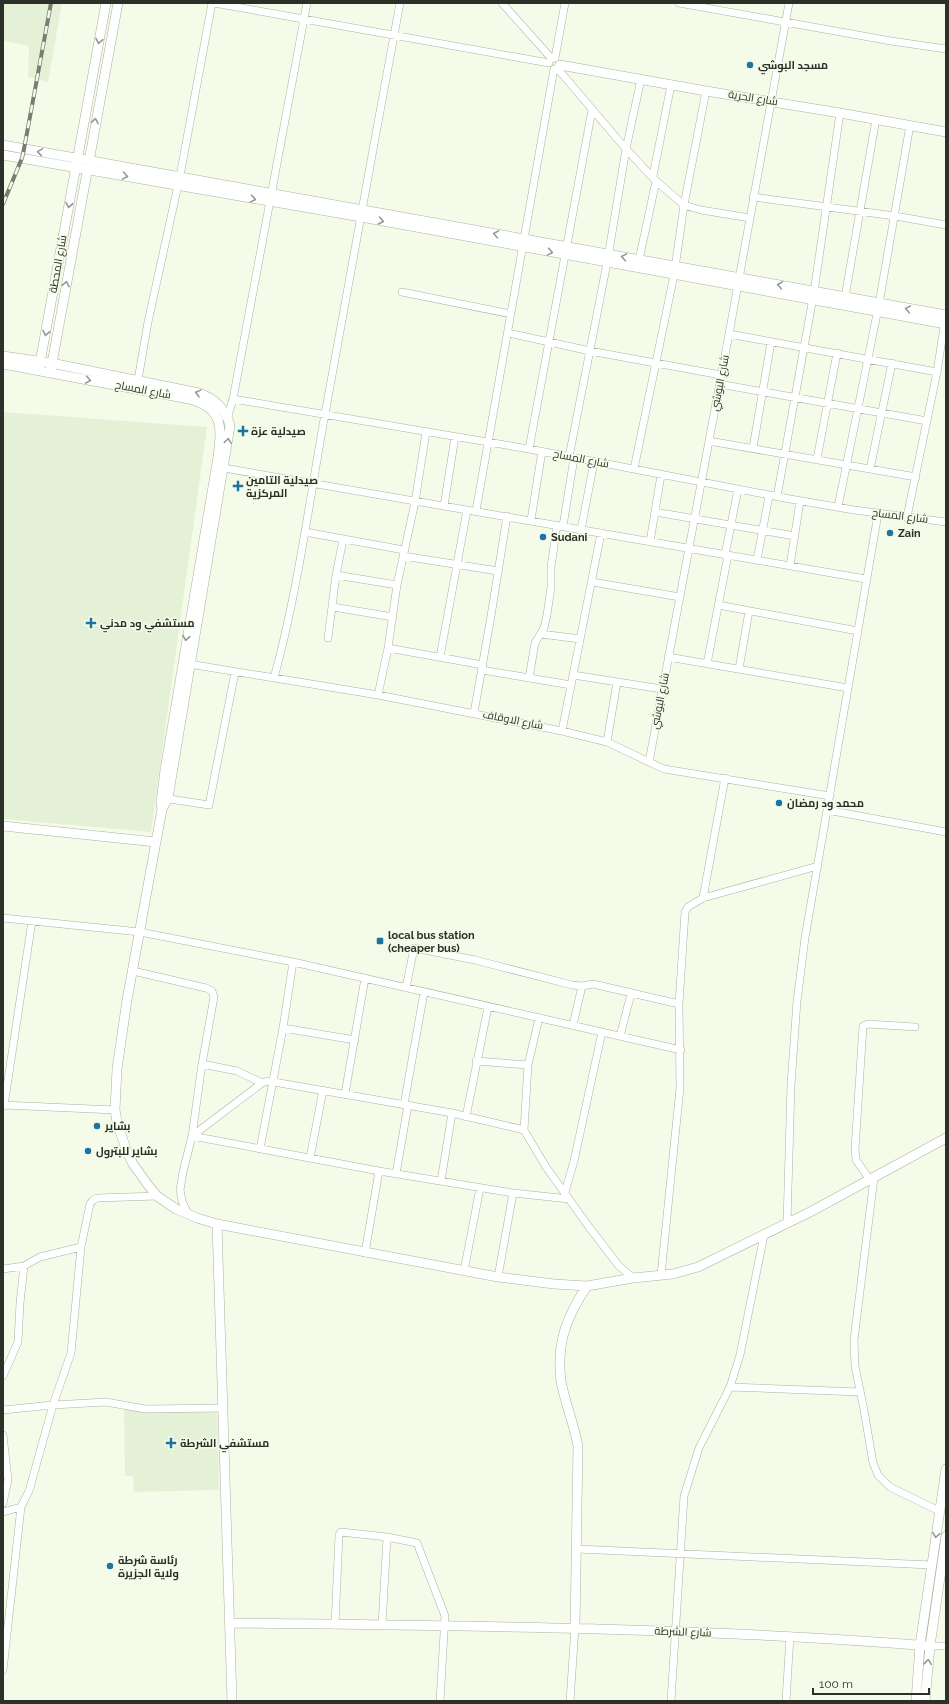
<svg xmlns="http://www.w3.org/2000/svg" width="949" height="1704" font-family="Raleway,Cairo,sans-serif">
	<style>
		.built { fill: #e5f1d7 }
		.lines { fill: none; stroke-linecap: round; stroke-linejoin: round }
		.street-casing { stroke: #aab2a0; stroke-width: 8 }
		.secondary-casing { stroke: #aab2a0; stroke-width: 10 }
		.street { stroke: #fff; stroke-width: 7 }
		.secondary { stroke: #fff; stroke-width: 9 }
		.rail-casing { stroke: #787d71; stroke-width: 4 }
		.rail { stroke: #f4fce9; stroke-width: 2.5; stroke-dasharray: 8; stroke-linecap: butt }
		.oneway { stroke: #969894 }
		.poi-dot { fill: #1d73a3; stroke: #f4fce9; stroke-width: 1.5 }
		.labels { text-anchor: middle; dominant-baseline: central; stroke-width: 3; stroke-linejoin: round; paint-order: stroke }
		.poi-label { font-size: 11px; font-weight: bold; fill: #2d3029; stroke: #f4fce9; text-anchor: start }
		.street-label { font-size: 11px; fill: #2d3029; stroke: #f4fce9 }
	</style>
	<rect width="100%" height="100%" fill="#f4fce9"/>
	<path class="built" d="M3,3H62L48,82L28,77L29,46L3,41Z
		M3,412L207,427L151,832L3,819Z
		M217,1408L219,1490L134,1492L133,1476H125L124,1410Z"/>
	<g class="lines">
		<defs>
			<path id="street" d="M214,3L549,63
				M502,3L552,59
				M679,3L891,41L946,49
				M555,58L565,3
				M557,68L626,149L656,181L684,205L701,210L750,218
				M653,176L671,85
				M753,197L895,216L946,225
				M639,260L656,181
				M402,292L511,314
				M845,297L876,119
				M508,333L590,351L721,375
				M729,334L937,372
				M138,380L148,322L180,176L212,3
				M719,384L927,421
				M233,399L529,449L790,499L854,510L946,522
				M225,417L228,416L233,399L307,3
				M709,441L916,477
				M753,448L771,342
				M529,449L592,110
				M569,457L607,263L626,149L641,79
				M817,459L837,353
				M218,467L866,579
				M634,469L674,275L684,205L706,91
				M870,469L892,363
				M777,497L814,292L840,113
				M444,506L455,437
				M838,507L879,304L910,125
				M476,511L554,69
				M655,512L795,536
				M907,517L937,372L945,320
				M531,520L542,451
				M563,526L574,458
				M581,530L594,462
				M305,532L404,550
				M650,542L661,475
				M725,555L738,489
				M403,556L498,571
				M757,560L769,496
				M790,566L800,501
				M336,575L397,585
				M592,582L680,597
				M718,605L858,631
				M333,607L393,617
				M541,634L580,639
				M328,638L336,575L343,540
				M388,648L483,665
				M440,657L467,510
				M668,657L848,688
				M189,664L378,695L562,731L607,742L664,769L830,796
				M707,664L728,555
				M739,669L749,611
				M482,670L571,685
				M573,675L662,689
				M274,678C298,591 309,502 325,414C349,277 375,140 400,3
				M529,678L535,643L544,628L547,615L551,587V567L557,525
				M378,695L388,648L397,585L415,502L426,432
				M474,713L491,616L507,516
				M562,731L601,533
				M607,742L617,682
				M649,762L729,334L789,3
				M163,798L209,805L235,672
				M827,810L946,832
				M703,898L725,778
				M3,918L140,932L293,962L681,1050
				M133,971L206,988L212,991L214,997L202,1064L192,1136L183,1172L180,1190L182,1201L188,1214
				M406,988L414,948L475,960L572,985L582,986L593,984L679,1004
				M539,1018L528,1065L524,1130L546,1167L589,1227L619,1266L633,1278
				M573,1025L582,986
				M283,1028L355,1040
				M620,1036L631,994
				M476,1061L528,1065
				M202,1064L237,1071L262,1083
				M345,1094L365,978
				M3,1105L115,1110
				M404,1105L424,992
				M4,1106L32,921
				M466,1117L488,1007
				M192,1136L379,1171L513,1193L569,1199
				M192,1136L262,1083L268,1081L452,1113L524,1130
				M260,1149L283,1028L293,962
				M310,1158L323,1090
				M396,1174L408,1105
				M874,1178L854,1340L855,1366L864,1410L873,1463L878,1475L890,1487L939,1511
				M870,1180L856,1160L855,1149L863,1026L868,1024L915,1027
				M441,1181L452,1113
				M565,1192L574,1161L602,1032
				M787,1223L791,1085L797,1001L805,938L878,514
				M365,1253L379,1171
				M3,1269L24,1266L40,1257L81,1247
				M464,1271L480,1188
				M661,1275L680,1088L679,1004L685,912L688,907L703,898L818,866
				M498,1277L513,1193
				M3,1376L18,1342L20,1303L24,1266
				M730,1387L860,1392
				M3,1410L53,1405L106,1402L145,1409L223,1408
				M3,1435L8,1480L3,1503
				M3,1512L21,1507
				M577,1549L931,1565
				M335,1625L339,1535L341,1532L387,1537L417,1543L445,1616L440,1701
				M382,1625L387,1537
				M930,1646H946
				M3,1670L21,1507L29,1491L53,1405L71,1353L81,1247L90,1204L93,1200L97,1198L157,1196
				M570,1701L575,1627
				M671,1701L684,1496L699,1448L730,1387L740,1355L764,1235
				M786,1701L790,1636"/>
			<path id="secondary" d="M560,65L706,91L840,113L946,132
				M3,145L946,315
				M3,155L361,217L946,324
				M3,356L51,363L199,393C216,399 226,409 230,426L168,798L162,809L127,1000L117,1069L115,1110L117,1122L127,1152L133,1164L148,1185L157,1196L176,1209L197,1218L217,1224L498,1277L554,1284L587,1286L633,1278L673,1274L698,1267L812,1211L946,1138
				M3,364L189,399C223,408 222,426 218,457L165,770L161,802L162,809
				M39,368L106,3
				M51,369L118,3
				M3,826L156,842
				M217,1224L232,1701
				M230,1623C463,1626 697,1627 930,1646
				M575,1627L578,1446C574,1424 565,1403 561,1381C556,1343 567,1316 587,1286
				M916,1701L920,1645L946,1469
				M925,1701L930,1646L946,1536"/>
		</defs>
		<use href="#street" class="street-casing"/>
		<use href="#secondary" class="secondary-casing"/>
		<use href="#street" class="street"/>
		<use href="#secondary" class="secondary"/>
		<defs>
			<path id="rail" d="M3,204L22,158L24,149L51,3"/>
		</defs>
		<use href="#rail" class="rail-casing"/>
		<use href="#rail" class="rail"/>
	</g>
	<defs><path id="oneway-chevron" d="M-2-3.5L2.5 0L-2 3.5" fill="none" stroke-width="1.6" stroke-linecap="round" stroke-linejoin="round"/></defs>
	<g class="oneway">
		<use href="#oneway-chevron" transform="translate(99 41) rotate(101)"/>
		<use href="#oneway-chevron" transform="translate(95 121) rotate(-79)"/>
		<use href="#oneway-chevron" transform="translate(40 152) rotate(-171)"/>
		<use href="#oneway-chevron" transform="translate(125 176) rotate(10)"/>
		<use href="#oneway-chevron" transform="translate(253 199) rotate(10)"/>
		<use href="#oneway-chevron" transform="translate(69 205) rotate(100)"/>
		<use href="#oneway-chevron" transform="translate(381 221) rotate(11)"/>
		<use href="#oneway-chevron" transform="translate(496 234) rotate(-170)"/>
		<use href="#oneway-chevron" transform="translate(550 252) rotate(10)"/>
		<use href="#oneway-chevron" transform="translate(624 257) rotate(-170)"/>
		<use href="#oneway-chevron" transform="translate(66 284) rotate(-79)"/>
		<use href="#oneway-chevron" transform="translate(780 285) rotate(-170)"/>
		<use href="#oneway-chevron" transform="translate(908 309) rotate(-170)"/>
		<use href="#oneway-chevron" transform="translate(46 333) rotate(101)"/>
		<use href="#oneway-chevron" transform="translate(88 380) rotate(10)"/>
		<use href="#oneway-chevron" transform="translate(198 393) rotate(-165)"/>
		<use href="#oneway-chevron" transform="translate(228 441) rotate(-82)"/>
		<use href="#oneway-chevron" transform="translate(186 638) rotate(100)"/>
		<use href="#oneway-chevron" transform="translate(936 1535) rotate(99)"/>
		<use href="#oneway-chevron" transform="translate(928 1662) rotate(-84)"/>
	</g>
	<g class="poi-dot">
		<circle cx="750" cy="65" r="4"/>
		<path d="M241 425h4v4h4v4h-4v4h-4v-4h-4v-4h4z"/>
		<path d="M236 480h4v4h4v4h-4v4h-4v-4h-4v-4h4z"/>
		<circle cx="890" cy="533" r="4"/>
		<circle cx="543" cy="537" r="4"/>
		<path d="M89 617h4v4h4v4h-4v4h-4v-4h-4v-4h4z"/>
		<circle cx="779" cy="803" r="4"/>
		<rect x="376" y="937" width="8" height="8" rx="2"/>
		<circle cx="97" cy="1126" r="4"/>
		<circle cx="88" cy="1151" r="4"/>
		<path d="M169 1437h4v4h4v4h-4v4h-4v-4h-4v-4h4z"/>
		<circle cx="110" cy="1566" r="4"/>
	</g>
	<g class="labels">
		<g class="poi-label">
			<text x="758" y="65">مسجد البوشي</text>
			<text x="251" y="431">صيدلية عزة</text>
			<text x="246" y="480">صيدلية التامين<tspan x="246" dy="13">المركزية</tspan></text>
			<text x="898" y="533">Zain</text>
			<text x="551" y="537">Sudani</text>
			<text x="100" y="623">مستشفي ود مدني</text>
			<text x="787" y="803">محمد ود رمضان</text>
			<text x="388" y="935">local bus station<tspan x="388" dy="13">(cheaper bus)</tspan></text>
			<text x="105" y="1126">بشاير</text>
			<text x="96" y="1151">بشاير للبترول</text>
			<text x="180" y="1443">مستشفي الشرطة</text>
			<text x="118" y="1560">رئاسة شرطة<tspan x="118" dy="13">ولاية الجزيرة</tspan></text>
		</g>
		<g class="street-label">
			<text transform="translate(753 98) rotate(9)">شارع الحرية</text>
			<text transform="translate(58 264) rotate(-80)">شارع المحطة</text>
			<text transform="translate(720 383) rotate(-79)">شارع البوشي</text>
			<text transform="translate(143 390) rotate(11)">شارع المساح</text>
			<text transform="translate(581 459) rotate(11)">شارع المساح</text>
			<text transform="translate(900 516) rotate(7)">شارع المساح</text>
			<text transform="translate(660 701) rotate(-79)">شارع البوشي</text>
			<text transform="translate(513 720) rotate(11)">شارع الاوقاف</text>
			<text transform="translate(683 1632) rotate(2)">شارع الشرطة</text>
		</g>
	</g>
	<rect width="949" height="1704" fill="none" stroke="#2d3029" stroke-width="8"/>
	<path d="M813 1688v6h116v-6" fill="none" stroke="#2d3029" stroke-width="2"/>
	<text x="819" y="1688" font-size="12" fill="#2d3029" stroke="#f4fce9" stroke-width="3" paint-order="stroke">100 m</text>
</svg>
